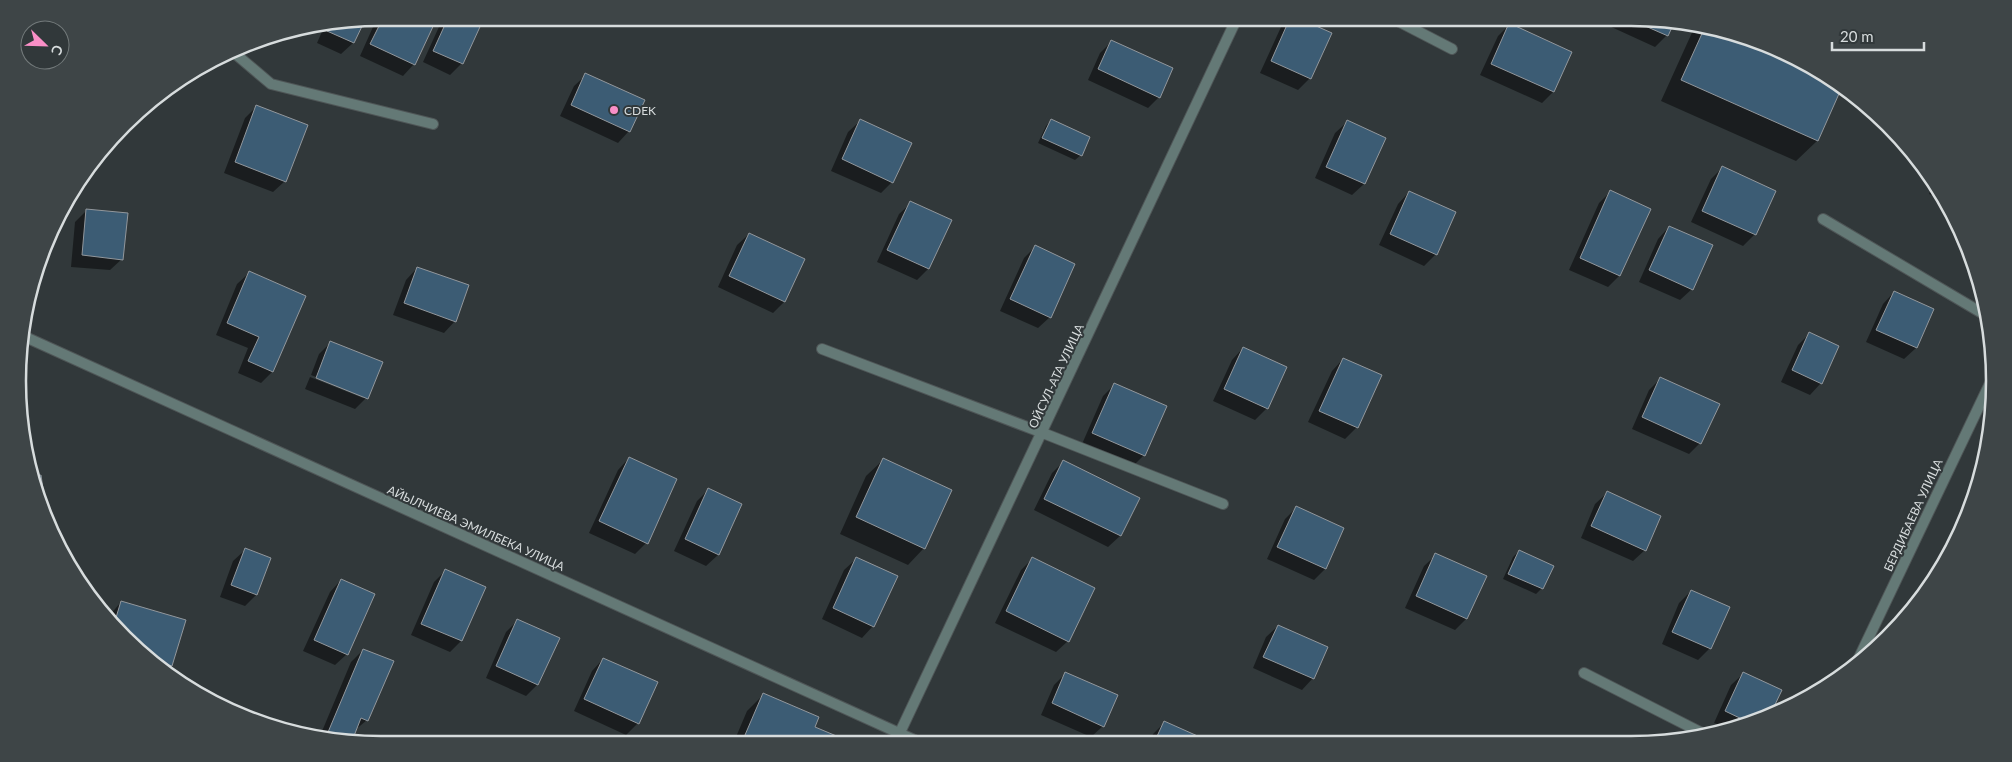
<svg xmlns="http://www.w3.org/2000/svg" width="2012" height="762" font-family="Lato,sans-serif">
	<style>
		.shadow { fill: #0007 }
		.building { fill: #3c5c74; stroke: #92979c }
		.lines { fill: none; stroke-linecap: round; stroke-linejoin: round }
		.street-casing { stroke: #4f5657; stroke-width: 12 }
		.street { stroke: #647976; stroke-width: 10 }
		.poi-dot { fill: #fa8fc7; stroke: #31383a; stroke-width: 2 }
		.labels { text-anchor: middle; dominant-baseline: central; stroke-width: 4; stroke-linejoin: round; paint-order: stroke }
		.poi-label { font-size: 12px; fill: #d7dcdd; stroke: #31383a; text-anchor: start }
		.street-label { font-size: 12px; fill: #d7dcdd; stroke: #31383a }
		.rim { fill: none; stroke: #d7dcdd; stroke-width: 2.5 }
	</style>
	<rect width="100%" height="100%" fill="#31383a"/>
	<path class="shadow" d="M377,18H436L414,64L403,76L360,56Z
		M443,18H483L462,63L450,75L423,62Z
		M1290,18H1295L1330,33L1310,78L1298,90L1260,73L1281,27Z
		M1611,18H1631L1672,23L1667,35L1655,47L1607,25Z
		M363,20L353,43L341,54L317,43L324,27Z
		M1509,25L1571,52L1553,92L1542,103L1480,75L1498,36Z
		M1695,26L1725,30L1792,55L1841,86L1817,141L1796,161L1661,101Z
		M1112,41L1159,97L1148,108L1088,80L1100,53Z
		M586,75L629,131L618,143L560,116L574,86Z
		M257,106L285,181L273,192L224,173L245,118Z
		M1051,120L1081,155L1075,160L1038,143L1046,126Z
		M860,121L892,182L881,193L831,171L848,132Z
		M1347,122L1384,139L1364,184L1352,195L1315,178L1335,133Z
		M1722,168L1755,234L1743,246L1691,222L1711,179Z
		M1934,183L1946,200L1947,202L1929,194Z
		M1409,192L1436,254L1424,266L1379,245L1398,204Z
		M1610,192L1619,276L1608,287L1569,270L1599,203Z
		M911,203L950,221L928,269L917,280L877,262L899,214Z
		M87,210L122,259L110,270L71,267L75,222Z
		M1669,227L1692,289L1680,300L1639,282L1658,239Z
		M749,234L784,302L773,313L718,287L737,245Z
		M1035,247L1050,317L1038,328L1000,311L1024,258Z
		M417,268L455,321L444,333L393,315L406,280Z
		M249,273L272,372L261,383L238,373L248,348L216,335L237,284Z
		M1894,292L1933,309L1916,348L1904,359L1866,342L1883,304Z
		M1809,334L1821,383L1810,395L1781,382L1798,345Z
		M331,342L366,398L355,409L305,389L310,377L363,398V395L311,375L319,354Z
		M1243,348L1267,408L1255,420L1213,401L1232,360Z
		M1343,359L1357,427L1345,439L1308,422L1332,371Z
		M1660,379L1700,443L1689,454L1632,429L1649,390Z
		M1115,384L1144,455L1132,467L1082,444L1103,396Z
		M629,458L646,543L635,554L589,533L618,470Z
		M883,460L924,548L908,565L840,534L866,476Z
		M1063,462L1138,499L1120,536L1108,547L1034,510L1052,473Z
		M40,477L46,522L32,478Z
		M708,490L741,505L718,555L706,566L674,551L697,501Z
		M1607,493L1645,550L1633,561L1581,538L1595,504Z
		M1296,508L1343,529L1325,569L1314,580L1267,559L1285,519Z
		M245,550L256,595L245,606L220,597L233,561Z
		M1519,551L1542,588L1536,594L1503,579L1513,557Z
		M1436,555L1485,577L1466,619L1455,630L1405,608L1424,566Z
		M856,559L873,626L862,638L822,619L844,570Z
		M1032,559L1068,641L1056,652L995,623L1021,570Z
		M446,570L484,587L461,641L450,652L411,635L434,582Z
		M341,580L347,654L335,665L303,651L330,592Z
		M1691,591L1728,608L1710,648L1698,660L1662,644L1679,603Z
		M121,602L171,666L165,672L109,616Z
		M517,621L537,685L526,696L486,678L506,632Z
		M1278,626L1313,678L1302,690L1253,668L1266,637Z
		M363,650L367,720L354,731L351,740L320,736L351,662Z
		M603,659L638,723L626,735L574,711L592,671Z
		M1066,673L1103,726L1091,737L1041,715L1054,685Z
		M1743,674L1780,690L1769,714L1725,727L1714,723L1731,685Z
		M764,694L813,727L844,741L843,743L733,744L747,711Z
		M1164,723L1208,742L1149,743L1153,734Z"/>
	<path class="building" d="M383,18H437L415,65L370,44Z
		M448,18H484L463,64L433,51Z
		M1290,18H1298L1332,33L1311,79L1271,61Z
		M1627,18H1631L1674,23L1668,36Z
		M365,20L354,43L327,31L330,26Z
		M1509,23L1572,52L1554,92L1491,64Z
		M1705,27L1725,30L1792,55L1842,87L1818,141L1681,80Z
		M1111,40L1173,68L1160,98L1098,69Z
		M585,73L645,100L630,132L571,105Z
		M256,105L308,125L286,182L235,162Z
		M860,119L912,143L893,183L842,159Z
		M1051,119L1090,137L1082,156L1042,138Z
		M1347,120L1386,138L1365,184L1326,167Z
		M1722,166L1776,191L1756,235L1702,211Z
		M1610,190L1651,209L1620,276L1580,258Z
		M1409,191L1456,212L1437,255L1390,234Z
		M910,201L952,220L929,269L887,250Z
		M86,209L128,213L123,260L82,255Z
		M1669,226L1713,245L1693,290L1649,270Z
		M749,233L805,259L785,302L729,276Z
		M1035,245L1075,264L1051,318L1010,299Z
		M417,267L469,285L456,322L404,303Z
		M249,271L306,296L273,372L248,361L259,337L227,323Z
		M1894,291L1934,309L1917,348L1876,330Z
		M1809,332L1839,346L1822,384L1792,370Z
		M330,341L383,362L368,399L316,378Z
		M1243,347L1287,367L1268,409L1224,389Z
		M1343,358L1382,375L1358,428L1319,411Z
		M1660,377L1720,404L1701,444L1642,417Z
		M1114,383L1167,406L1145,456L1092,433Z
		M629,457L677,479L648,544L599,521Z
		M883,458L952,490L925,549L856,517Z
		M1063,460L1140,498L1121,536L1044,499Z
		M41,475L48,525L32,477Z
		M708,488L742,504L719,555L685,539Z
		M1607,491L1661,516L1646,551L1591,526Z
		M1296,506L1344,528L1326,569L1277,547Z
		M245,548L271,558L257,595L231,585Z
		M1519,550L1554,566L1543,589L1508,574Z
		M1435,553L1487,576L1467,619L1416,596Z
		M856,557L898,576L874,627L833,608Z
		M1032,557L1095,588L1069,642L1006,611Z
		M445,569L486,587L462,641L421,624Z
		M341,579L375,594L348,655L314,640Z
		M1691,590L1730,607L1711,649L1672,632Z
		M121,601L186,620L172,666L151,660L115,621Z
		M517,619L560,638L538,685L496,666Z
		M1278,625L1328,647L1314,679L1263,657Z
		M363,649L394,661L368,721L361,718L352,741L326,737Z
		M603,658L658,682L639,724L584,699Z
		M1065,672L1118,695L1104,727L1052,703Z
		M1743,672L1782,690L1771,713L1746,721L1725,711Z
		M763,693L819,717L815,727L846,740L844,743L742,742Z
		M1164,721L1211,742L1154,743Z"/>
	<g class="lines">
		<defs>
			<path id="street" d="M1392,18L1452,49
				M232,51L271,84L433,124
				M1823,219L1987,316
				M21,335L921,743
				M822,349L1043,433L1223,504
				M1856,664L1993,377
				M1584,673L1704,734
				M895,743L1237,18"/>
		</defs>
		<use href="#street" class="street-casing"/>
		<use href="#street" class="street"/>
	</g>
	<circle class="poi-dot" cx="614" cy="110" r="5"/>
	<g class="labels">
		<g class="poi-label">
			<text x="624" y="110">CDEK</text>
		</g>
		<g class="street-label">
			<text transform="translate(1056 376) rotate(-65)">ОЙСУЛ-АТА УЛИЦА</text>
			<text transform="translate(1913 515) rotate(-65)">БЕРДИБАЕВА УЛИЦА</text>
			<text transform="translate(476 528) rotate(24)">АЙЫЛЧИЕВА ЭМИЛБЕКА УЛИЦА</text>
		</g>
	</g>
	<path d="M0 0H2012V762H0ZM381 26H1631A355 355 0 0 1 1986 381V381A355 355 0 0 1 1631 736H381A355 355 0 0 1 26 381V381A355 355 0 0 1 381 26Z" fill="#3e4547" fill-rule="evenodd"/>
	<path class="rim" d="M381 26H1631A355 355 0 0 1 1986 381V381A355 355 0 0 1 1631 736H381A355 355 0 0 1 26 381V381A355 355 0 0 1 381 26Z"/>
	<g transform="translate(45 45) rotate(113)"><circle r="24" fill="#31383a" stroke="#737a7b"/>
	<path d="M0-4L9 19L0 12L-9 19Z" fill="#fa8fc7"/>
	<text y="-8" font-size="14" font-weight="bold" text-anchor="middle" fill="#d7dcdd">С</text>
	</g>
	<path d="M1832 42v8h92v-8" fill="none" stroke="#d7dcdd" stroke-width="2.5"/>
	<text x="1840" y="42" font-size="15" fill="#d7dcdd" stroke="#31383a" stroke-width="4" paint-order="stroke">20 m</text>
</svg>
